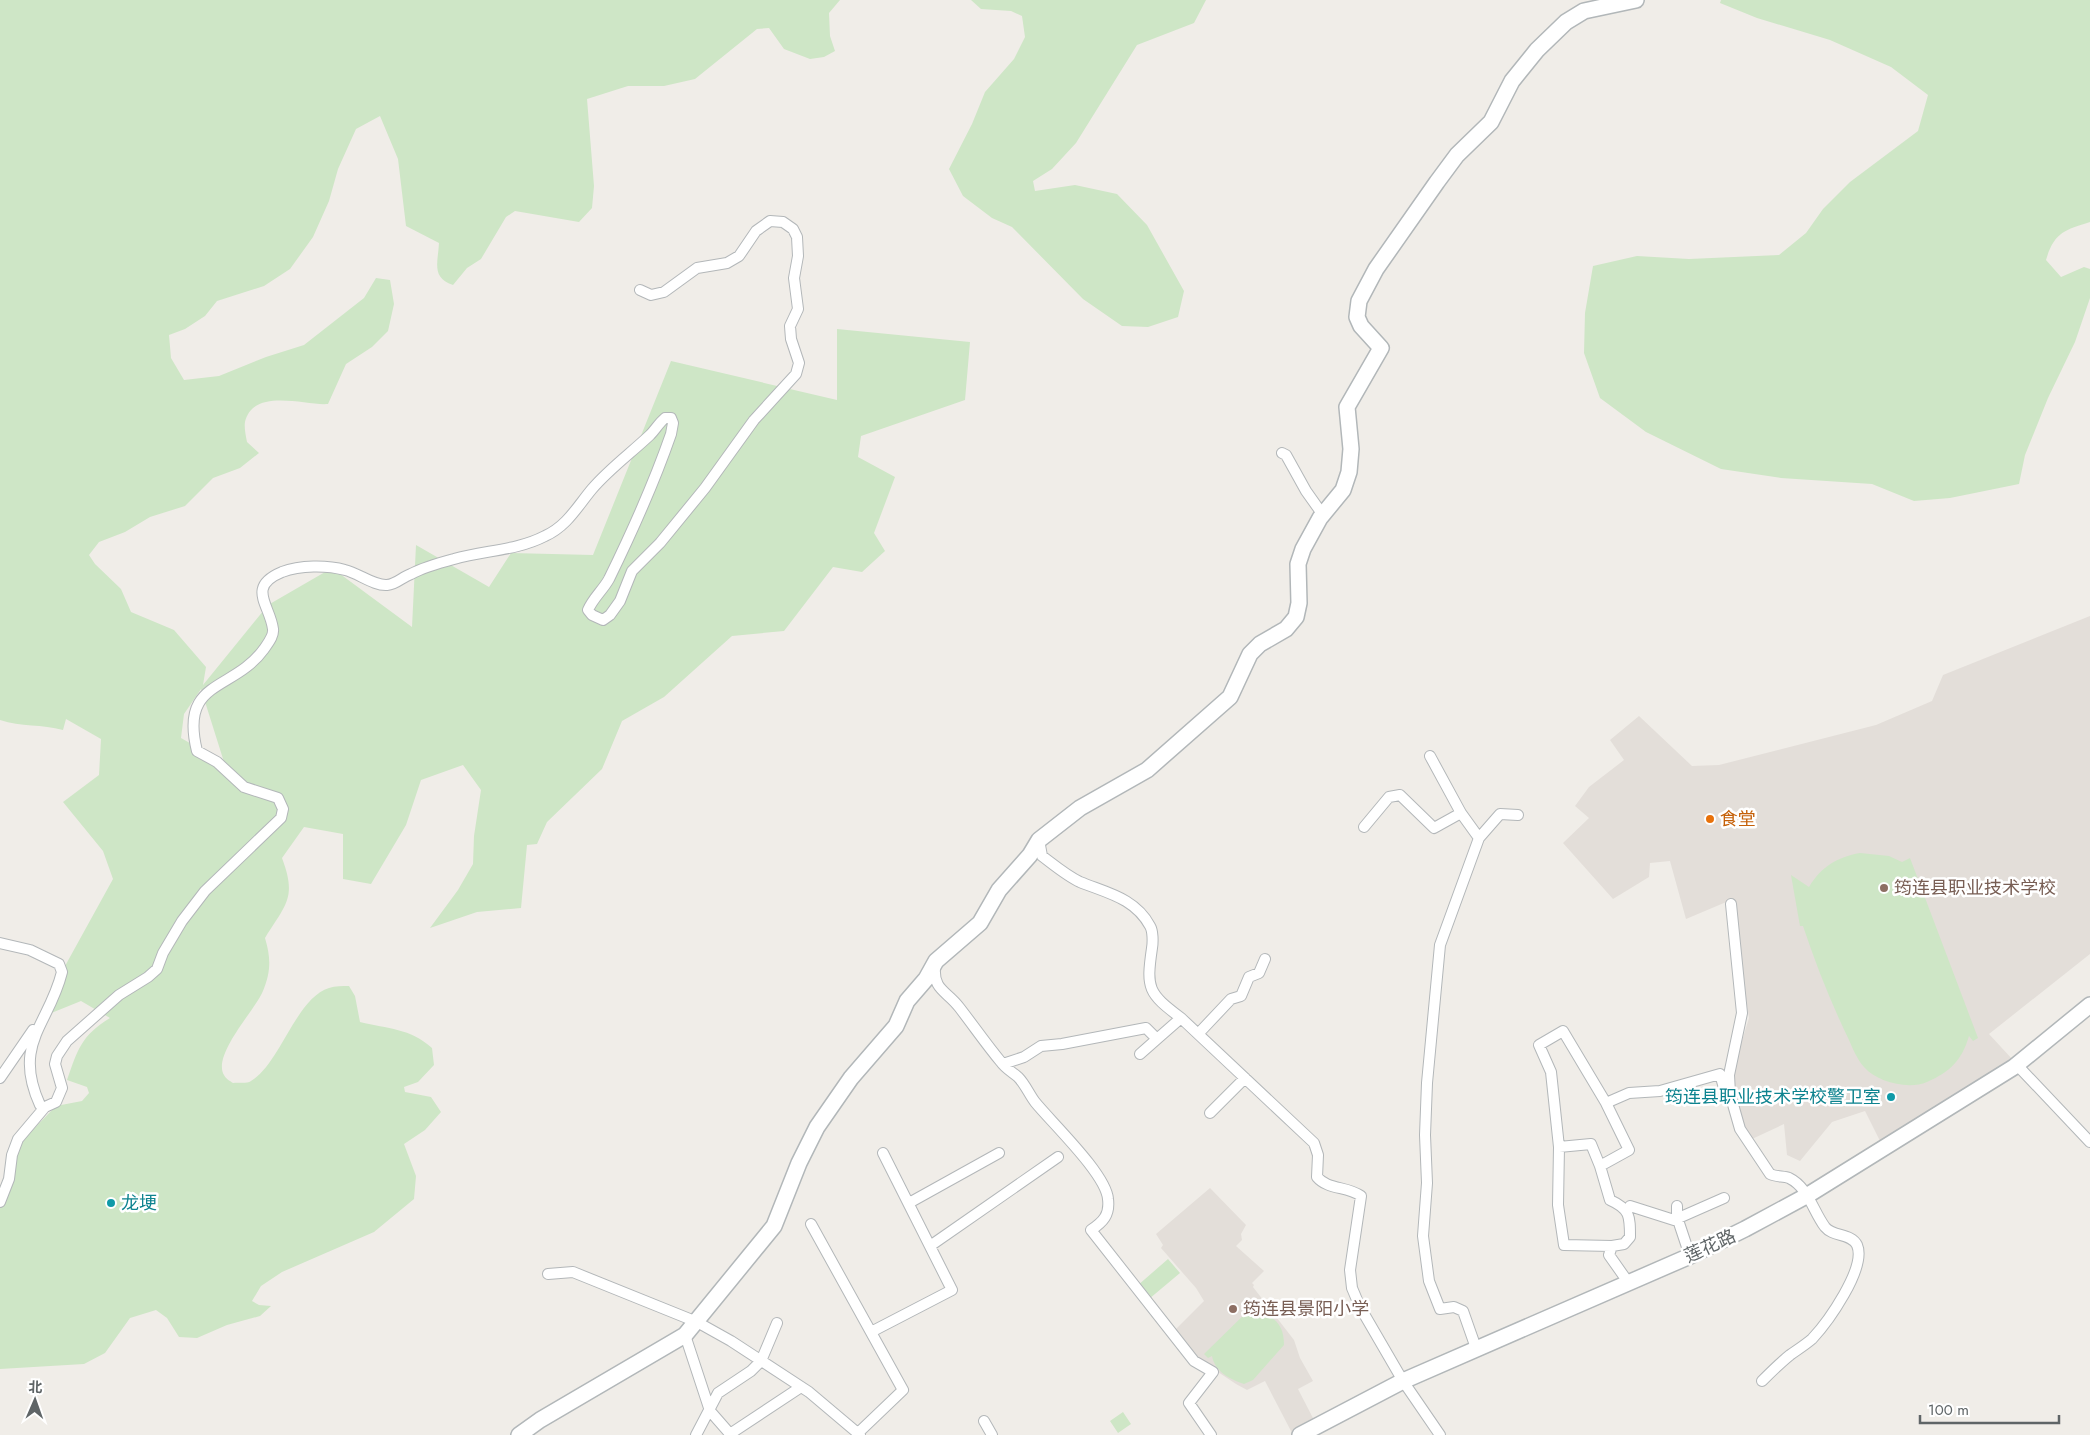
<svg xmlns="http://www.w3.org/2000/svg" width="2090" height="1435" font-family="Jost,'Noto Sans SC',sans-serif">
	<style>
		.education { fill: #e3ded9 }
		.green { fill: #cee6c6; fill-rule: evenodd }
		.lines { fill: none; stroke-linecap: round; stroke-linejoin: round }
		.street-casing { stroke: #b3b7b9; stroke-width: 12 }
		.secondary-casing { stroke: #b2b7b9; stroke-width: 18 }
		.street { stroke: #fff; stroke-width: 10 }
		.secondary { stroke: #fff; stroke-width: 15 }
		.food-dot { fill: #e8710a; stroke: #fff; stroke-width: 2 }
		.education-dot { fill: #8d6e63; stroke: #fff; stroke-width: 2 }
		.culture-dot { fill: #0f9aa8; stroke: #fff; stroke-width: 2 }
		.labels { text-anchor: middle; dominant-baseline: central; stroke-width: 5; stroke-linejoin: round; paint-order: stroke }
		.food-label { font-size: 18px; fill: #c56008; stroke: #fff; text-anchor: start }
		.education-label { font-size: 18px; fill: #785e54; stroke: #fff; text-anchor: start }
		.culture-label { font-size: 18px; fill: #0d838f; stroke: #fff; text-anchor: end }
		.street-label { font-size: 18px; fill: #5f6567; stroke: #fff }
	</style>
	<rect width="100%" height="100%" fill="#f0ede8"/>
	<path class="education" d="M2090,616V954L1989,1034L2013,1060L1881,1143L1865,1111L1832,1122L1800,1161L1787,1155L1784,1124L1752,1139L1742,1124L1734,1093L1732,1073L1749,1018L1731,900L1686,919L1670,861L1650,863L1649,877L1613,899L1563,843L1589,818L1575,806L1589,787L1624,760L1610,740L1639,716L1692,766L1719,765L1876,725L1932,701L1943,675Z
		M1210,1188L1246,1225L1241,1234L1242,1240L1236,1246L1264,1271L1252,1283L1254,1285L1253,1287L1294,1340L1300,1358L1313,1381L1298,1389L1315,1422L1292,1433L1265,1381L1247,1390L1236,1384L1191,1354L1173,1332L1204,1301L1196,1288L1161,1248L1163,1245L1156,1234Z"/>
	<path class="green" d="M0,0H840L829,13L830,36L835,51L824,57L810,59L784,49L769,28L757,29L695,79L664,86H628L587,99L594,186L592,208L579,222L515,211L506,217L481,259L467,268L453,285C431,278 438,262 439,243L406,226L398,159L380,116L356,129L338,169L329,201L313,237L290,269L264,286L217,301L205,316L185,329L169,335L171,358L184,380L219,376L266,357L304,345L364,298L376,278L390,280L394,304L388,331L372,347L346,364L328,404C306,406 253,387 245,422C244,428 246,436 247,442L259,453L240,468L213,478L185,506L150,517L125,532L99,542L89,555L95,564L121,589L131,612L174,630L206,667L203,685L268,605L332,568L412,627L416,545L489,587L511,553L593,555L671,361L837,400V329L970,342L965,400L861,436L858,457L895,477L874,533L885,551L862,572L833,567L784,631L732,636L664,697L622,721L602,769L547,822L537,844L527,845L521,908L477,912L430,928L458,890L473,864L474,836L481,790L463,765L421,780L406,825L371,884L343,879V834L304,827L282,858C297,898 286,904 265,938C271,958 271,972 263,991C255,1010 212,1055 224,1075C225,1078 230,1081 233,1083C238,1082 247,1084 251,1081C280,1064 296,998 329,988C335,986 343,986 349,986L355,996L360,1022C388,1029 410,1028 432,1048L434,1065L418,1082L404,1087L405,1092L431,1097L441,1112L425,1130L404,1144L416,1176L414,1199L374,1232L282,1272L261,1286L252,1301L259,1305L271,1306L260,1316L227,1325L197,1338L179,1337L167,1318L156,1310L130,1318L105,1353L84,1364L0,1369V1206L18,1145L56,1106L82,1101L89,1093L87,1087L67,1080C78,1049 81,1036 110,1018L81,1001L39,1018L54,986L113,879L103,851L63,802L99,775L101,739L66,719L63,730C42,724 21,727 0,720ZM201,689L224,762H223L181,738L184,714Z
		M971,0H1206L1194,23L1137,45L1076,143L1052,169L1033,181L1035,191L1075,185L1117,194L1147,225L1184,291L1178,317L1148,327L1122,326L1083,299L1012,227L992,218L963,196L949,169L972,124L985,92L1014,59L1025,37L1022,16L1011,11L981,9Z
		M1721,0H2090V222C2064,230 2054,233 2046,260L2061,277L2084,267L2090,269V298L2075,342L2048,398L2025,455L2019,484L1950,498L1914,501L1872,484L1781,478L1721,469L1646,432L1600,398L1584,353L1585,313L1593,266L1637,256L1689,259L1779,255L1806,233L1823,209L1850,182L1918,131L1928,95L1891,67L1830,40L1757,18L1720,3Z
		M1860,853L1889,856L1902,862L1910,858L1978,1038L1973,1041L1969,1036C1962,1060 1950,1072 1927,1082C1908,1090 1877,1082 1864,1067C1857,1059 1853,1049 1849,1040C1831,1003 1816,965 1803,926H1800L1791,875L1809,887C1821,867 1837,857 1860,853Z
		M1168,1259L1180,1273L1149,1299L1137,1286Z
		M1255,1304L1259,1309L1256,1312C1275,1316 1284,1325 1284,1345L1253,1380L1244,1384C1230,1379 1215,1372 1212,1356L1208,1358L1204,1354Z
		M1123,1412L1131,1424L1118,1433L1110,1421Z"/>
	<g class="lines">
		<defs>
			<path id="street" d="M1282,453L1286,455L1306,491L1323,515
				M1430,756L1461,813
				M1364,827L1389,797L1400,795L1434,828L1461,813L1479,838
				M1039,840L1042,856C1054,865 1067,876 1080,882C1107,893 1135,898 1150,926C1153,931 1153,942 1152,948C1146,989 1148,993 1181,1018L1314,1143L1318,1155L1317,1177C1328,1190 1347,1186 1361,1196L1350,1270L1352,1288L1360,1307L1403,1381L1440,1435
				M0,943L30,950L59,964L62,972C49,1025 12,1043 40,1105L45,1107L56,1102L62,1088L55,1064L57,1056L67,1041L119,995L148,977L157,969L163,953L182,921L205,891L281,818L283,809L278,798L244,787L217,762L197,751C179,679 233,692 264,649C268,643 274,636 273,629C270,605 246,587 282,572C300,565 327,565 345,570C358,573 374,586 387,585C397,584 402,577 411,574C424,567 439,563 454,559C484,550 516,551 545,536C567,526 577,507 592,489C609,469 631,453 650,435C655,430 659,423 665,418H671L673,423L671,434C654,483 632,532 609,579C603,590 593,598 588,610L592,615L603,620L610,615L620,601L632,571L660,543L705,488L754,420L796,374L799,363L791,339L790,326L798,309L794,278L798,256L797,237L793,229L783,222L770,221L756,231L739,256L727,263L697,268L664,292L651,295L640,290
				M935,967C933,990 947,991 959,1007C973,1025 986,1044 1001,1062C1005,1068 1012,1072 1018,1077C1025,1084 1029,1094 1035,1102C1052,1123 1106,1174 1108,1199C1110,1215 1103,1222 1091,1230L1194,1361L1213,1372L1189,1403L1211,1435
				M1198,1034L1231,999L1241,996L1249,977L1259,973L1265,959
				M1140,1054L1157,1039
				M1003,1064L1024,1057L1041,1046L1062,1044L1146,1028L1157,1039L1181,1018
				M2017,1065L2090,1142
				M0,1078L33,1030
				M1730,1093L1729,1075L1742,1013L1731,904
				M1606,1103L1629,1093L1660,1091L1720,1074L1724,1088L1730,1094L1740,1129L1770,1174C1776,1177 1784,1176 1789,1178C1808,1187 1813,1211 1825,1227C1833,1237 1851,1233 1857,1245C1867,1268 1827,1323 1812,1339C1805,1345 1797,1350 1790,1355C1780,1363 1771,1372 1762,1381
				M1210,1113L1245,1078
				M1559,1147L1591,1144L1600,1166L1629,1150L1606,1103L1563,1031L1539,1045L1551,1072L1559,1147L1558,1205L1564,1245L1612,1246L1609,1255L1628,1282
				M1600,1166L1610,1200C1630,1209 1630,1216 1630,1237L1624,1244L1612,1246
				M0,1202L9,1179L12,1155L18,1139L45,1107
				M909,1203L999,1153
				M1630,1206L1674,1220L1724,1198
				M1677,1206V1217L1690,1256
				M811,1224L903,1390L858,1433
				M930,1246L1058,1157
				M548,1274L573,1272L697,1322L731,1341L809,1392L860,1435
				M871,1332L952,1290L883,1153
				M685,1335L710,1411L731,1435
				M1476,1348L1463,1311L1454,1307L1440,1309L1429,1281L1423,1236L1427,1183L1425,1135L1427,1083L1440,945L1479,838L1500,814L1518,815
				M984,1421L992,1435
				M730,1434L801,1387
				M696,1435L718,1393L751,1371L761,1361L777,1323"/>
			<path id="secondary" d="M519,1435L540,1420L685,1335L774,1226L799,1163L817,1127L851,1078L896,1026L907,1001L926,979L936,961L980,923L999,890L1030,855L1039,840L1080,808L1147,770L1230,697L1250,654L1260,644L1286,629L1296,617L1299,603L1298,564L1303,549L1320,518L1343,490L1349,472L1351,449L1347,407L1381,348L1361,326L1357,317L1359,301L1376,269L1437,182L1457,155L1491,122L1512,81L1537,50L1566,22L1584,11L1636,0
				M1300,1435L1403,1381L1690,1256L1745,1229L1808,1195L2014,1067L2090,1005"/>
		</defs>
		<use href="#street" class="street-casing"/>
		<use href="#secondary" class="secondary-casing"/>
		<use href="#street" class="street"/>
		<use href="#secondary" class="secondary"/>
	</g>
	<circle class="food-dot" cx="1710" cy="819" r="5"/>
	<g class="education-dot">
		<circle cx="1884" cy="888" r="5"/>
		<circle cx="1233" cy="1309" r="5"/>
	</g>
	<g class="culture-dot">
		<circle cx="1891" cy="1097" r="5"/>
		<circle cx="111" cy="1203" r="5"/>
	</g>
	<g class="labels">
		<g class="food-label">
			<text x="1720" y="819">食堂</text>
		</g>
		<g class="education-label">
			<text x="1894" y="888">筠连县职业技术学校</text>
			<text x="1243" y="1309">筠连县景阳小学</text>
		</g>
		<g class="culture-label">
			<text x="1881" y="1097">筠连县职业技术学校警卫室</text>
			<text x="121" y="1203" text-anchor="start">龙埂</text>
		</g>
		<g class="street-label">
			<text transform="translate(1710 1246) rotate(-25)">莲花路</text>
		</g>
	</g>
	<g transform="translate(35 1400) rotate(2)" stroke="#ffffff" stroke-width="4" paint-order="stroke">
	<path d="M0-4L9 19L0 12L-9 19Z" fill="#5f6567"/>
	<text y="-8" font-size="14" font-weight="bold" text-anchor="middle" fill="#5f6567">北</text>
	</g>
	<path d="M1920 1415v8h139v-8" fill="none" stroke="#5f6567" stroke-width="2.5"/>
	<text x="1928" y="1415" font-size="15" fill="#5f6567" stroke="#ffffff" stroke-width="4" paint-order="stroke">100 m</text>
</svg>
